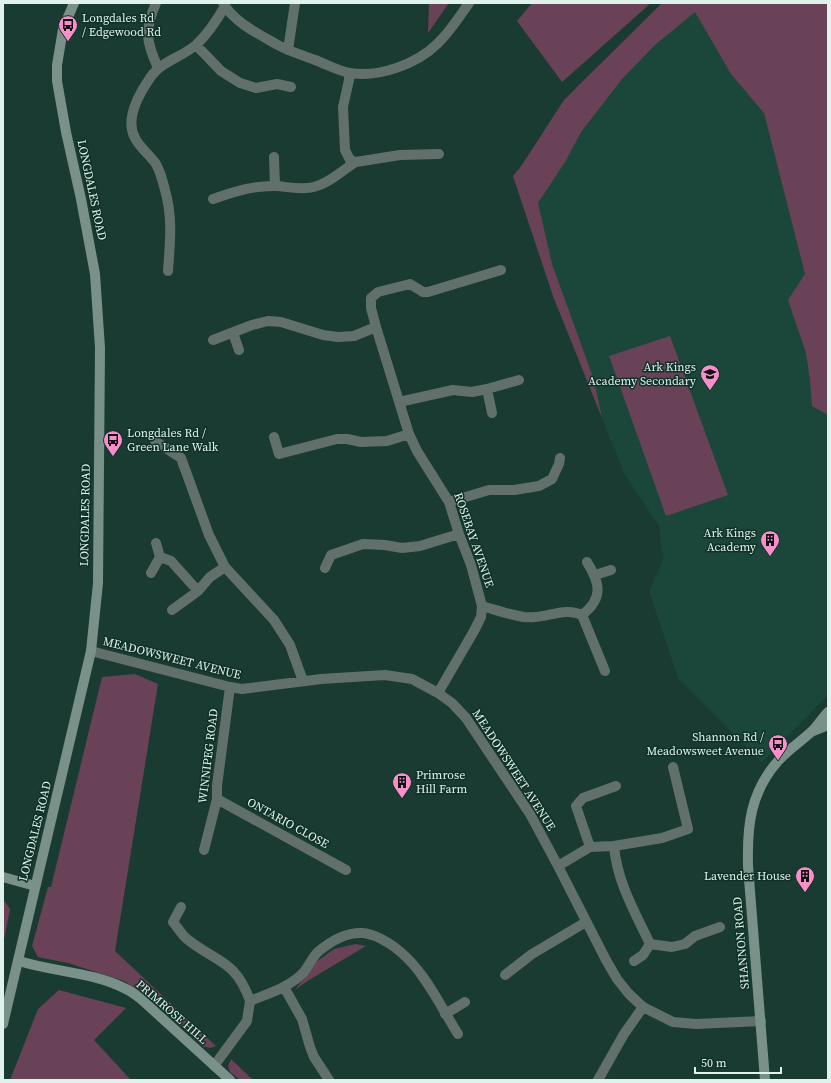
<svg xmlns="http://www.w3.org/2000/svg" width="831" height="1083" font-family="'Source Serif 4',serif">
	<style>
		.built { fill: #1b473b }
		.green { fill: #694257 }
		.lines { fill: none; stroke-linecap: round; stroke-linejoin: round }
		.street { stroke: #61706b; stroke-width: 10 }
		.secondary { stroke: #799189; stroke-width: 10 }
		.labels { text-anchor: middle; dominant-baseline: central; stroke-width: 3; stroke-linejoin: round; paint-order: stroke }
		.poi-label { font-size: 12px; fill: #e0f2ec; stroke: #0f3127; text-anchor: end }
		.street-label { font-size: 12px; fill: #e0f2ec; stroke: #0f3127 }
	</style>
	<rect width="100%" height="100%" fill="#1a3b31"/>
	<path class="built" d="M665,3H736L828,363V695L762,762L678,678L649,591L663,560L659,526L625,475L553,296L513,176L579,84Z"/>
	<path class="green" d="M429,3H449L428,33Z
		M532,3H651L562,82L517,21Z
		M662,3H828V415L812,406L810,380L806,353L788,300L805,274L764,113L731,74L695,12L655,45L622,79L581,132L565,162L538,203L552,264L594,380L602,418L553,296L513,176L520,168L564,100Z
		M670,336L728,495L666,516L609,356Z
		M135,674L158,684L115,951L216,1046L210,1048L202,1046L146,995L124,981L68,963L38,957L32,946L48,887H51L102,677Z
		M3,899L10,909L3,945Z
		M356,944L366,946L309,980L295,990L316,962L334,949Z
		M59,990L126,1008L94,1040L131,1080H10L38,1009Z
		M231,1059L253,1080H240L230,1072L228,1066Z"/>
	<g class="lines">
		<path class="street" d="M156,3C144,31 146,41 158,68
			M223,3C234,22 257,33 276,44C288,51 302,55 315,60C326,64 338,71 350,73C378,78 417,64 437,44C450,32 459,17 469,3
			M196,45L221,71L240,83L256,88L277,84L291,87
			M288,50L295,3
			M349,73V80L343,107L345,150L350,160L356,162L400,155L439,154
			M274,157L275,186
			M213,199C234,192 254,185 277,186C288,187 302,190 314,187C330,183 342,170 356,162
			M168,271C170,242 173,218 165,190C163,182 160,171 156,164C150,155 140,148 135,138C125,120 138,96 148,81C160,61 179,59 196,45C208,34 217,20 225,6
			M233,333L239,350
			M213,340L252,325L268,321L281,322L323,335L338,337L354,336L376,327
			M487,389L492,413
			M399,402L453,390L472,392L487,389L519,380
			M274,437L279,454L337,439H347L361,442L387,441L409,434
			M155,441L181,458L209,535L225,567
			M449,502L489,490H514L539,486L552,479L559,464L560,458
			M160,557L171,561L198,591
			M325,568L331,555L363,544L385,545L402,548L420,546L459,534
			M151,573L160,557L156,543
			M595,575L611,570
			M482,606C496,610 510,615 524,617C544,620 564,606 582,615L605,671
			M172,610L198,591L210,577L225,567L274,620L290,645L303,681
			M582,615C604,598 600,583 587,562
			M91,651L230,687L242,689L321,679L385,675L412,679L438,693L452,703L466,718L530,814L558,866L606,960L617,979L629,994L643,1007L673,1022L696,1024L761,1021
			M438,693L474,631L481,617L482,606L471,565L459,534L449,502L417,451L409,434L376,327L371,308V298L378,292L410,284L423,292H428L501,270
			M217,799L346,870
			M614,846C617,882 635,912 650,944L672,947L685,944L695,936L720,927
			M590,847L576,806L583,798L616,786
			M204,850L217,799V786L230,687
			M558,866L590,847L614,846L662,838L688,829L673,767
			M181,907L173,922C178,928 182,935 187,939C217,963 236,960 250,1001
			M634,961L643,955L650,944
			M505,975L532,954L586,922
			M284,987L302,1019L310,1047L314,1057L329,1080
			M445,1014L465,1002
			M214,1066L247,1021L250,1001C269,993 288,988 303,973C309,966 312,957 319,951C331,941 347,932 363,933C367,933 371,935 375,936C394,944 411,960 423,977C436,995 446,1015 458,1034
			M598,1080L624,1034L643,1007"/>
		<path class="secondary" d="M813,731L828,725
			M3,877L35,886
			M19,961C54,972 93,972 126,989C131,991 136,995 141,999L230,1080
			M3,1024L91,651L98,583L100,348L95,274L81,199L66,132L57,81V65L63,29L74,3
			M765,1080L748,866C747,826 750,793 778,761C788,750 800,742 810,733C817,727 822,718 828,712"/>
	</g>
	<defs>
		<symbol id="bus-pin" viewBox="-11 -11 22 30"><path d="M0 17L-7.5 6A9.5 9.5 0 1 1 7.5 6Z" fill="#f98fca" stroke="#0f3127"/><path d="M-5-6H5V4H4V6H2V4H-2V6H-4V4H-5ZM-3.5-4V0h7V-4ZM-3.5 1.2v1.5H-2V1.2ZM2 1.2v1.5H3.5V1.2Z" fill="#111"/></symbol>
		<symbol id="school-pin" viewBox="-11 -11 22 30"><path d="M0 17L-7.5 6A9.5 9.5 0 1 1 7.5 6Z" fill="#f98fca" stroke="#0f3127"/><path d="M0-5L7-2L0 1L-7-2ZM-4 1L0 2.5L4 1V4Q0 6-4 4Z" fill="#111"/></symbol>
		<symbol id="building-pin" viewBox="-11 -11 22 30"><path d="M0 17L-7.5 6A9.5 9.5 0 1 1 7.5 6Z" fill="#f98fca" stroke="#0f3127"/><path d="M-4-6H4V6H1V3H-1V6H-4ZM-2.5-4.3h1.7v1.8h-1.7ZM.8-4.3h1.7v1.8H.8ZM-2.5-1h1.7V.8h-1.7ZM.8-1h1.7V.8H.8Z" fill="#111"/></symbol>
	</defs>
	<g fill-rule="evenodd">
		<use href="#bus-pin" x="57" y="14" width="22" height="30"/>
		<use href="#school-pin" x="699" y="363" width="22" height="30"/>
		<use href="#bus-pin" x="102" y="429" width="22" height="30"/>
		<use href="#building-pin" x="759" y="529" width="22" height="30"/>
		<use href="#bus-pin" x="767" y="733" width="22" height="30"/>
		<use href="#building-pin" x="391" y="771" width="22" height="30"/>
		<use href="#building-pin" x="794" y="865" width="22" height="30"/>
	</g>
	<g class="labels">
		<g class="poi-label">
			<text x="82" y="18" text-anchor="start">Longdales Rd<tspan x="82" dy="14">/ Edgewood Rd</tspan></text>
			<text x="696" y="367">Ark Kings<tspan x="696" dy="14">Academy Secondary</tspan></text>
			<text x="127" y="433" text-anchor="start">Longdales Rd /<tspan x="127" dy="14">Green Lane Walk</tspan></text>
			<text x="756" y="533">Ark Kings<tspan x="756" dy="14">Academy</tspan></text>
			<text x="764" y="737">Shannon Rd /<tspan x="764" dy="14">Meadowsweet Avenue</tspan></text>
			<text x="416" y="775" text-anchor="start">Primrose<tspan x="416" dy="14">Hill Farm</tspan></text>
			<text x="791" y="876">Lavender House</text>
		</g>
		<g class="street-label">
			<text transform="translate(92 190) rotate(78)">LONGDALES ROAD</text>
			<text transform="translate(85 515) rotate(-89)">LONGDALES ROAD</text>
			<text transform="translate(474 540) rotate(71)">ROSEBAY AVENUE</text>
			<text transform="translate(172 658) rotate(14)">MEADOWSWEET AVENUE</text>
			<text transform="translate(208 756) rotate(-83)">WINNIPEG ROAD</text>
			<text transform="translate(514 770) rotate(57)">MEADOWSWEET AVENUE</text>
			<text transform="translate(288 823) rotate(29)">ONTARIO CLOSE</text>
			<text transform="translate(35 831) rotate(-76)">LONGDALES ROAD</text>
			<text transform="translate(741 943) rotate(-95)">SHANNON ROAD</text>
			<text transform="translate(172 1012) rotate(41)">PRIMROSE HILL</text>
		</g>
	</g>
	<rect width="831" height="1083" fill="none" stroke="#e0f2ec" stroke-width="8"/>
	<path d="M695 1067v6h86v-6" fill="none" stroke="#e0f2ec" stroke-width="2"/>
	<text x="701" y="1067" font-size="12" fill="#e0f2ec" stroke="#0f3127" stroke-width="3" paint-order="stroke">50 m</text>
</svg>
